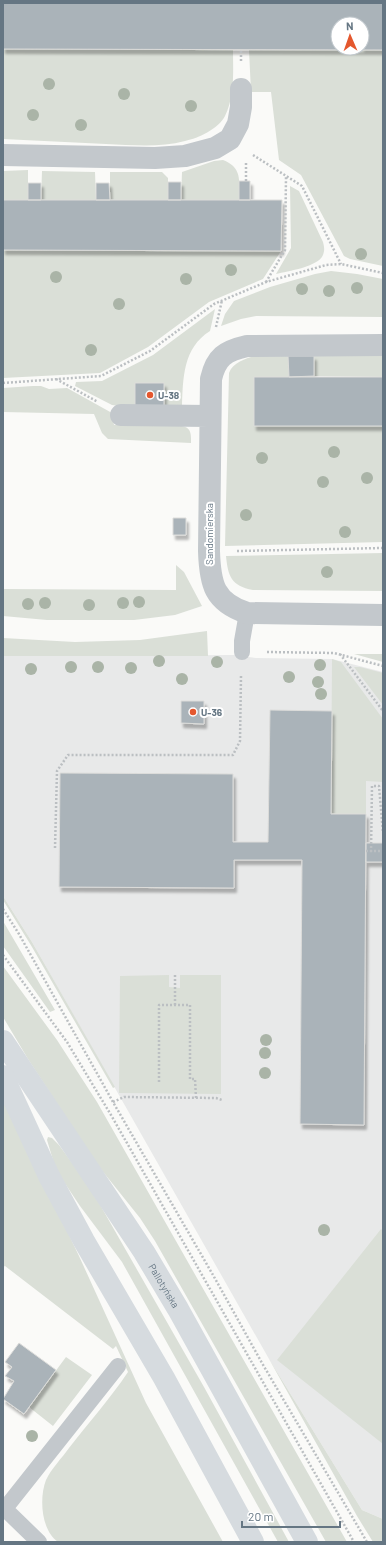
<svg xmlns="http://www.w3.org/2000/svg" width="386" height="1545" font-family="Barlow,sans-serif">
	<style>
		.built { fill: #e8e9e9 }
		.green { fill: #dadfd7 }
		.building { fill: #aab3b9; stroke: #dcdcda; fill-rule: evenodd; filter: url(#shadow) }
		.lines { fill: none; stroke-linecap: round; stroke-linejoin: round }
		.path { stroke: #bbbfc2; stroke-width: 2.5; stroke-dasharray: 2 2; stroke-linecap: butt }
		.lane { stroke: #c3c8cc; stroke-width: 16 }
		.street { stroke: #c3c8cc; stroke-width: 22 }
		.secondary { stroke: #d6dbdf; stroke-width: 22 }
		.tree { fill: #aab4a7 }
		.poi-dot { fill: #e4572e; stroke: #fff; stroke-width: 1.5 }
		.labels { text-anchor: middle; dominant-baseline: central; stroke-width: 4; stroke-linejoin: round; paint-order: stroke }
		.poi-label { font-size: 10px; font-weight: bold; fill: #657683; stroke: #fff; text-anchor: start }
		.street-label { font-size: 10px; fill: #657683; stroke: #fff }
	</style>
	<defs>
		<filter id="shadow"><feDropShadow dx="2.5" dy="4.5" stdDeviation="1" flood-color="#0004"/></filter>
	</defs>
	<rect width="100%" height="100%" fill="#fafaf8"/>
	<path class="built" d="M234,655L256,658L332,659L383,672V1519L362,1510L269,1359L32,942L3,896V656Z"/>
	<path class="green" d="M3,49L233,50C233,71 235,96 225,116C218,129 199,138 185,141C159,148 132,145 106,144C72,142 37,141 3,139Z
		M249,50H383V266L350,259L344,256L301,175L279,160L271,92H251Z
		M223,160C243,168 239,181 239,200H181L182,172L214,161Z
		M28,170V200H3V171Z
		M42,171L95,172L96,200H41Z
		M110,172H162L168,178V200H110Z
		M290,186L299,191L323,242C324,246 325,250 323,255C318,267 288,271 276,274L291,248Z
		M3,250L281,251L263,279L209,302L148,347L100,373L3,378Z
		M331,271L357,274L383,279V317L256,316L241,319L221,326L225,314L234,301L270,287L315,274Z
		M215,309L210,331C183,348 183,378 182,407L164,408V383H135V408L112,405L75,386L76,382L102,381L153,355Z
		M382,354V377L314,376V356Z
		M257,355L288,356L289,377H254V426H383V542L225,546L229,373C233,362 246,359 257,355Z
		M33,386H41L49,389L67,388L112,413L114,425L182,426C192,428 191,435 191,443L108,439L102,433L94,414L3,412V388Z
		M383,553V591L253,590C231,586 228,576 226,556Z
		M176,565L184,572L202,606L175,615L134,620H47L3,616V589L176,590Z
		M207,631L208,656H3V638L75,642L140,640Z
		M354,654H383V662Z
		M332,659L341,662L383,719V782L366,781V814H331Z
		M354,667H360L383,673V705Z
		M3,896L32,942L115,1087L113,1088L32,947L3,900Z
		M3,921L55,1010L50,1012L3,946Z
		M3,966L57,1040L97,1102L347,1542H326L155,1241L140,1218L96,1163L28,1059L3,1017Z
		M169,975V987L180,988V975H221V1094L119,1093L120,976Z
		M3,1098L79,1256L146,1403L223,1542H58C41,1530 39,1498 46,1480C51,1469 62,1458 69,1448C89,1422 110,1399 128,1372L116,1346L113,1349L5,1266L3,1267Z
		M48,1137L52,1138L59,1145L91,1189L204,1387L289,1542H278L122,1262L80,1206L56,1170L47,1140Z
		M381,1229L383,1231V1444L277,1360Z
		M66,1357L92,1375L53,1426L29,1407Z
		M269,1359L362,1510L383,1519V1542H373L357,1516Z"/>
	<path class="building" d="M3,3H383V50L3,49ZM338,24H362V48H338Z
		M239,181H250V200H239Z
		M168,182H181V200H168Z
		M28,183H41V200H28Z
		M96,183H109L110,200H96Z
		M3,200H282L281,251L3,250Z
		M288,356H314V376L289,377Z
		M254,377H383V426H254Z
		M135,383H164V408H135Z
		M173,518H186V535H173Z
		M181,701H204V724L181,723Z
		M270,710L332,711L331,814H366L364,1125L300,1124L302,860H234V888L59,887L60,773L233,774V842H268Z
		M366,843H383V862H366Z
		M19,1343L56,1370L24,1414L3,1399L14,1381L5,1376L12,1367L5,1362Z"/>
	<g class="lines">
		<path class="path" d="M241,61V50
			M253,155L302,186L341,264
			M246,163V181
			M266,282L285,250L286,177
			M216,327L222,300
			M56,379L98,402
			M3,383L101,376L150,351L214,304L266,282L326,265L341,264L383,273
			M237,551L383,548
			M267,652L334,653L383,666
			M340,654L383,711
			M55,848L57,771L68,755H233L240,741L241,676
			M366,851H383
			M371,852L372,786H379L383,833
			M3,909L19,934L113,1102L213,1275L262,1363L367,1542
			M3,955L67,1042L111,1115L354,1542
			M175,975V1005
			M159,1082V1005H190V1079H195L196,1098
			M113,1102L124,1097L216,1098L222,1100"/>
		<path class="lane" d="M242,652V641L247,613
			M5,1509L39,1542
			M3,1511L118,1366"/>
		<path class="street" d="M3,155L155,158L185,156L215,148L230,139L238,124L241,107V89
			M383,345L247,346C225,351 216,357 211,379L209,551C210,584 214,602 247,613L383,615
			M121,415L209,416"/>
		<g class="secondary">
			<path id="s1" d="M3,1041L144,1252L178,1309L307,1542"/>
			<path d="M3,1076L49,1176L84,1241L164,1378L253,1542"/>
		</g>
	</g>
	<g class="tree">
		<circle cx="49" cy="84" r="6"/>
		<circle cx="124" cy="94" r="6"/>
		<circle cx="191" cy="106" r="6"/>
		<circle cx="33" cy="115" r="6"/>
		<circle cx="81" cy="125" r="6"/>
		<circle cx="361" cy="254" r="6"/>
		<circle cx="231" cy="270" r="6"/>
		<circle cx="56" cy="277" r="6"/>
		<circle cx="186" cy="279" r="6"/>
		<circle cx="357" cy="288" r="6"/>
		<circle cx="302" cy="289" r="6"/>
		<circle cx="329" cy="291" r="6"/>
		<circle cx="119" cy="304" r="6"/>
		<circle cx="91" cy="350" r="6"/>
		<circle cx="334" cy="452" r="6"/>
		<circle cx="262" cy="458" r="6"/>
		<circle cx="367" cy="478" r="6"/>
		<circle cx="323" cy="482" r="6"/>
		<circle cx="246" cy="515" r="6"/>
		<circle cx="345" cy="532" r="6"/>
		<circle cx="327" cy="572" r="6"/>
		<circle cx="139" cy="602" r="6"/>
		<circle cx="45" cy="603" r="6"/>
		<circle cx="123" cy="603" r="6"/>
		<circle cx="28" cy="604" r="6"/>
		<circle cx="89" cy="605" r="6"/>
		<circle cx="159" cy="661" r="6"/>
		<circle cx="217" cy="662" r="6"/>
		<circle cx="320" cy="665" r="6"/>
		<circle cx="71" cy="667" r="6"/>
		<circle cx="98" cy="667" r="6"/>
		<circle cx="131" cy="668" r="6"/>
		<circle cx="31" cy="669" r="6"/>
		<circle cx="289" cy="677" r="6"/>
		<circle cx="182" cy="679" r="6"/>
		<circle cx="318" cy="682" r="6"/>
		<circle cx="321" cy="694" r="6"/>
		<circle cx="266" cy="1040" r="6"/>
		<circle cx="265" cy="1053" r="6"/>
		<circle cx="265" cy="1073" r="6"/>
		<circle cx="324" cy="1230" r="6"/>
		<circle cx="32" cy="1436" r="6"/>
	</g>
	<g class="poi-dot">
		<circle cx="150" cy="395" r="4"/>
		<circle cx="193" cy="712" r="4"/>
	</g>
	<g class="labels">
		<g class="poi-label">
			<text x="158" y="395">U-38</text>
			<text x="201" y="712">U-36</text>
		</g>
		<g class="street-label">
			<text transform="translate(209 534) rotate(-90)">Sandomierska</text>
			<text stroke="none"><textPath href="#s1" startOffset="293">Pallotyńska</textPath></text>
		</g>
	</g>
	<rect width="386" height="1545" fill="none" stroke="#657683" stroke-width="8"/>
	<g transform="translate(350 36) rotate(358)"><circle r="19" fill="#ffffff" stroke="#c1c8cd"/>
	<path d="M0-3L7 15L0 10L-7 15Z" fill="#e4572e"/>
	<text y="-6" font-size="11" font-weight="bold" text-anchor="middle" fill="#657683">N</text>
	</g>
	<path d="M242 1521v6h98v-6" fill="none" stroke="#657683" stroke-width="2"/>
	<text x="248" y="1521" font-size="12" fill="#657683" stroke="#ffffff" stroke-width="3" paint-order="stroke">20 m</text>
</svg>
